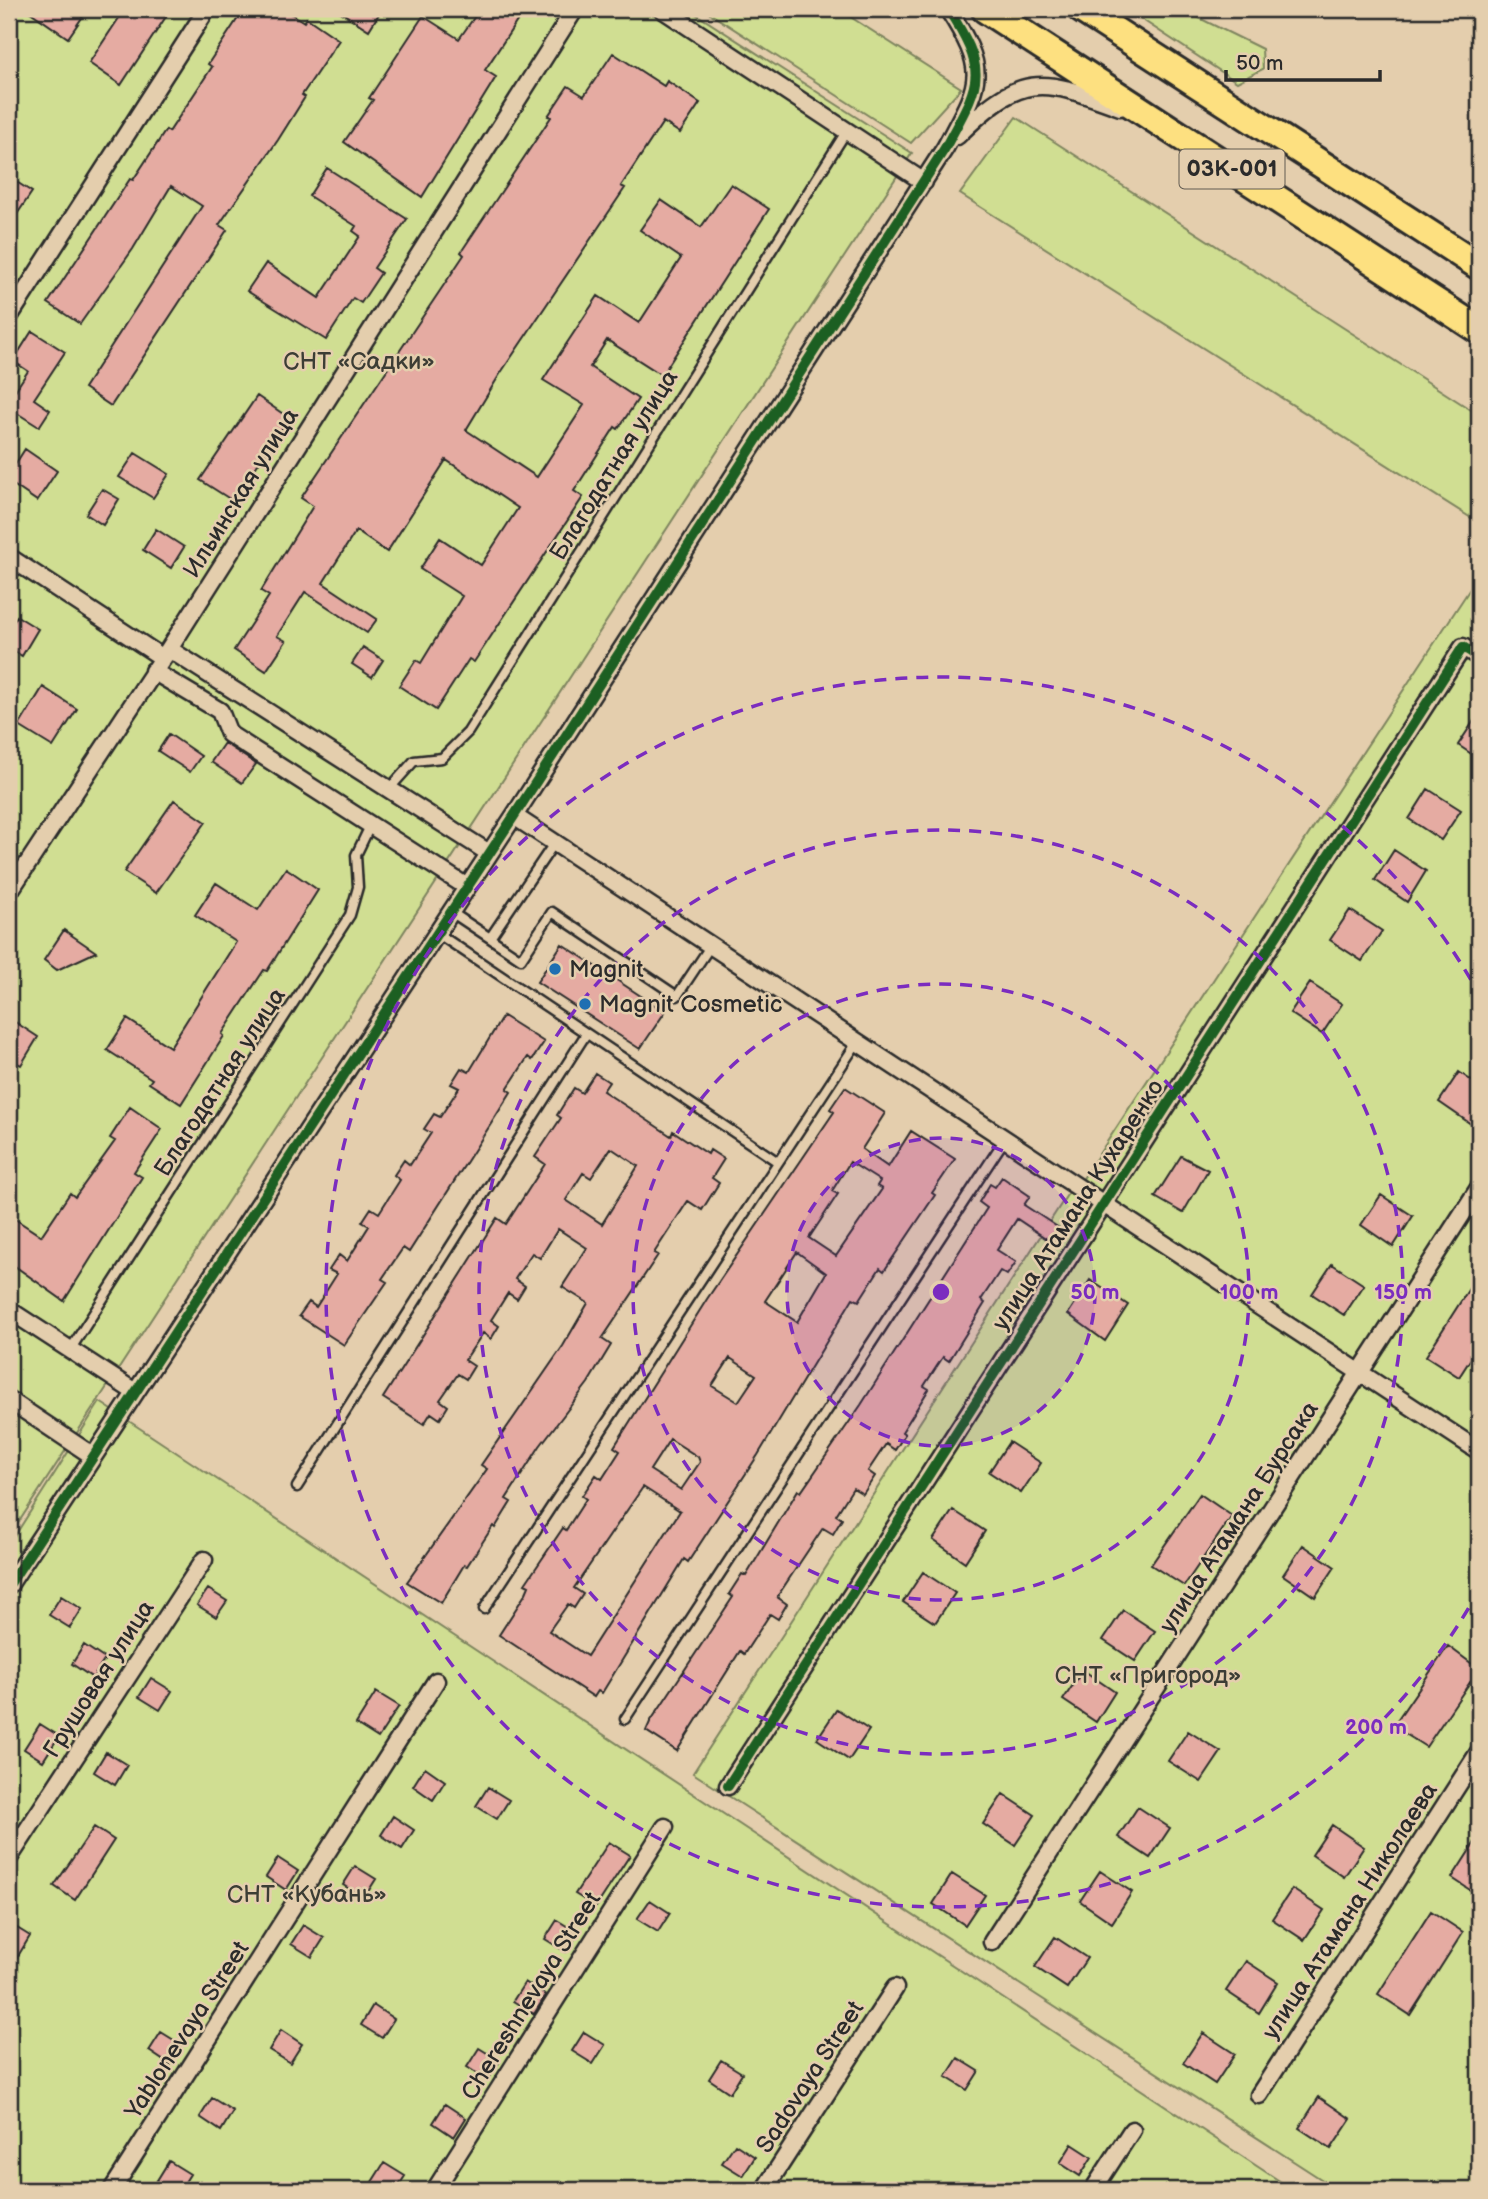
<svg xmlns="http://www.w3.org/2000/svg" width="1488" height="2199" font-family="'Balsamiq Sans',sans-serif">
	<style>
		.green { fill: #d0de92; stroke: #7e845e; stroke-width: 2 }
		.building { fill: #e5aba2; stroke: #2b2b2b; stroke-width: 2; fill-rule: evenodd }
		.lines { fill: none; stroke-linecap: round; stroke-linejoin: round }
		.lane-casing { stroke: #2b2b2b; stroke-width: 13 }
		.street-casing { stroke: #2b2b2b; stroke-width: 21 }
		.primary-casing { stroke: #2b2b2b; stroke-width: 32 }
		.lane { stroke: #e4cead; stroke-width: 8 }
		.street { stroke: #e4cead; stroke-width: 16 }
		.primary { stroke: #fde080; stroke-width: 26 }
		.cycleway-casing { stroke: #e4cead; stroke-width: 15 }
		.cycleway { stroke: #1b5e20; stroke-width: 10 }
		.ring { fill: none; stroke: #7b2cbf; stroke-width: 3.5; stroke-dasharray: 12 9 }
		.poi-dot { fill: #1f6fb2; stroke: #e4cead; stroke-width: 2.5 }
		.labels { text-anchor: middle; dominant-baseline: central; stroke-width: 5; stroke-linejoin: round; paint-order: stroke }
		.shield { fill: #e4cead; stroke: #625c52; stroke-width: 2 }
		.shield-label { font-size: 23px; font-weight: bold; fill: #2b2b2b }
		.park-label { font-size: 24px; fill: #3c3d35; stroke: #e4cead }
		.street-label { font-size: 24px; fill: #2b2b2b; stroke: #e4cead }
		.poi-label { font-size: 24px; fill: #2b2b2b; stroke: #e4cead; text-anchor: start }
		.centre { fill: #7b2cbf; stroke: #e4cead; stroke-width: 3.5 }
		.ring-label { font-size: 21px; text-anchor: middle; font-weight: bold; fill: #7b2cbf; stroke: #e4cead; stroke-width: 5; stroke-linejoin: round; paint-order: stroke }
	</style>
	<rect width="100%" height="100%" fill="#e4cead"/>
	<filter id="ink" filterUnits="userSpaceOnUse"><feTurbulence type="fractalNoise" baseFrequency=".0143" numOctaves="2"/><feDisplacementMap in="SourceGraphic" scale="14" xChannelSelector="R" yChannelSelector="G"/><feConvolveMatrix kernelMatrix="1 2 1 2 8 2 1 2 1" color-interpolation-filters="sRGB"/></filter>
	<g filter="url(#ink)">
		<path class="green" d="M9,9H688L912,153L9,1537Z
			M703,9H838L961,88L911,143Z
			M1126,9H1181L1262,49L1263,69L1237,82Z
			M1016,117L1479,415V523L960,194Z
			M1479,575V2190H1338L693,1773L1067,1195L1078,1186Z
			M100,1402L1293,2190H9V1545Z"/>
		<path class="building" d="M26,9H88L68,38Z
			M125,9H171L121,85L89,63Z
			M244,9H284L304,22L307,18L339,40L302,95L305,97L278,140L219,225L227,230L111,406L84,388L202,206L171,186L133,249L80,324L48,303L130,179L133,180L166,130L169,132L212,67L208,64Z
			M336,9H382L369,30Z
			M480,9H525L485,70L496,77L422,197L344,142L373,100L369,98L423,16L459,39Z
			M613,53L664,86L667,81L700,103L680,133L663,122L621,186L625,188L500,374L466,430L537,477L584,405L543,380L563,349L598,296L639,323L681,258L640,230L661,200L701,227L731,184L769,209L662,375L607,340L590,367L638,399L618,429L615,427L574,491L583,497L474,662L469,659L436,710L399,686L416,660L421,663L462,596L420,569L440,538L481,565L518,508L446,460L387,552L356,531L323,583L377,619L367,633L305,592L277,636L286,641L266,671L234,650L269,596L261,591L313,506L301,498L464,255L461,252L551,117L548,116L568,86L584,96Z
			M327,168L407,219L374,268L381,273L361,303L353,298L326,340L247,291L266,263L319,298L360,236L353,231L356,226L309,196Z
			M9,177L32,192L9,226Z
			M32,331L65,352L34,399L50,410L39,427L9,408V400L28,371L13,361Z
			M257,396L289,418L233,501L200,480Z
			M25,449L57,471L37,501L9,482V474Z
			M135,453L169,474L153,498L119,477Z
			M102,489L119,499L103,525L86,514Z
			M156,529L184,547L171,568L143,550Z
			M17,616L38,629L22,656L9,648V629Z
			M363,647L383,660L372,677L352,664Z
			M43,687L77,709L53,747L19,726Z
			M1479,713V759L1458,745Z
			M169,734L201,756L190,772L158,751Z
			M224,743L256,764L242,783L211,762Z
			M1428,789L1461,810L1441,840L1409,819Z
			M174,800L206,822L156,893L124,872Z
			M1394,850L1426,871L1407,902L1375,880Z
			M286,868L318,890L267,971L264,970L222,1034L224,1036L181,1104L149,1083L152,1079L107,1050L127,1019L170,1047L236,942L195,915L216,883L258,910Z
			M1350,910L1382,931L1362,961L1330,940Z
			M64,930L96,952L57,970L44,960Z
			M562,944L665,1012L640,1049L537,982Z
			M1310,983L1342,1004L1322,1034L1290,1013Z
			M503,1016L544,1042L532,1060L528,1057L507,1089L511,1092L489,1127L409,1252L403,1248L382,1279L387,1282L344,1345L299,1316L309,1302L316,1307L337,1274L329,1270L339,1255L347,1261L369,1226L362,1222L371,1208L379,1213L400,1180L394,1175L404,1160L410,1165L431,1133L424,1129L434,1114L440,1117L459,1088L451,1084L461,1068L469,1072Z
			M9,1018L38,1037L21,1065L9,1058Z
			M1459,1072L1479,1086V1112L1471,1124L1439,1102Z
			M595,1073L609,1082L603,1091L629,1108L671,1136L673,1131L708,1154L710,1150L724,1159L712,1178L719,1183L702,1210L688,1201L654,1253L658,1255L602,1339L611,1345L588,1383L540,1446L506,1499L511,1502L495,1528L493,1526L467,1566L464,1565L441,1603L407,1582L487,1469L481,1465L563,1346L588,1303L562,1287L587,1248L558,1229L540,1258L532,1253L515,1279L525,1286L517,1299L508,1293L491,1320L499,1326L491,1339L483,1333L465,1360L474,1366L466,1379L458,1374L440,1400L448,1406L440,1419L431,1413L424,1424L383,1398L497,1218L506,1224L545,1164L535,1157L561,1118L557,1115L574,1088L582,1093ZM611,1148L638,1166L602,1224L566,1200L583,1173L591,1178Z
			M845,1087L885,1113L862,1149L888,1167L911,1131L955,1159L932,1193L935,1195L884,1271L880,1268L859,1301L853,1298L758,1455L688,1562L684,1559L602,1693L598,1691L594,1697L499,1635L526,1593L529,1586L525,1584L563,1528L566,1530L586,1499L582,1496L596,1475L602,1479L620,1451L614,1447L707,1299L834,1112L830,1109ZM850,1162L880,1181L877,1186L882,1189L836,1256L809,1238L838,1194L832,1191ZM797,1252L826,1273L797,1322L765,1301ZM730,1358L756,1375L738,1402L712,1386ZM670,1439L698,1457L700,1462L681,1490L650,1470ZM643,1487L680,1511L587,1656L549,1631L568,1604L574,1608L583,1594L574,1588Z
			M130,1107L162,1129L134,1172L142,1177L64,1301L9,1262V1215L41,1236L70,1193L75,1197L115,1141L110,1138Z
			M1181,1156L1208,1170L1183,1213L1155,1197Z
			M1002,1177L1030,1196L1024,1205L1062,1230L1053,1243L1017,1219L997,1250L1016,1262L1007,1275L1000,1271L981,1300L985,1303L949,1361L943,1357L924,1386L929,1389L902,1432L905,1434L895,1450L886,1444L868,1471L875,1476L863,1494L853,1488L836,1515L842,1519L833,1534L823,1528L777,1597L787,1604L778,1619L770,1614L744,1654L740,1651L677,1751L646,1731L650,1722L733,1597L729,1594L742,1574L746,1576L798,1490L801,1492L861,1405L987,1208L979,1202L990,1184L995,1187Z
			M1381,1195L1413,1216L1393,1247L1361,1225Z
			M1332,1264L1364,1285L1344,1315L1312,1294Z
			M1479,1273V1346L1459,1377L1426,1356Z
			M1090,1280L1128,1305L1105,1341L1068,1314Z
			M1009,1442L1041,1463L1021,1493L989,1472Z
			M1200,1494L1232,1516L1184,1586L1151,1565Z
			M953,1510L985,1531L965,1562L933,1540Z
			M1303,1545L1335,1567L1315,1597L1283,1575Z
			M923,1572L955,1593L935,1623L903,1602Z
			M208,1589L227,1601L216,1617L197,1605Z
			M61,1596L82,1609L70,1628L49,1615Z
			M1123,1610L1155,1631L1135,1661L1103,1640Z
			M84,1645L105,1659L93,1678L72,1664Z
			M1448,1646L1479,1669L1426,1747L1393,1726Z
			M1083,1670L1115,1692L1096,1722L1063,1700Z
			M151,1678L172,1691L160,1710L139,1697Z
			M376,1692L399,1706L378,1738L356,1724Z
			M837,1709L869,1730L849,1760L817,1739Z
			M40,1724L59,1736L43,1761L24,1749Z
			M1188,1731L1221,1752L1201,1782L1168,1761Z
			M106,1752L127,1765L115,1785L94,1772Z
			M425,1767L445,1781L433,1800L413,1786Z
			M488,1787L509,1800L497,1819L476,1806Z
			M1003,1794L1035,1815L1015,1845L983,1824Z
			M1138,1807L1170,1828L1150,1858L1118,1837Z
			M393,1816L414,1830L402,1849L381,1835Z
			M1332,1825L1364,1847L1344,1877L1312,1855Z
			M94,1827L114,1840L75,1900L54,1886Z
			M1479,1836V1896L1452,1878Z
			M609,1842L630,1855L596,1907L575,1894Z
			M278,1858L298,1871L286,1890L266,1877Z
			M355,1866L376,1879L364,1898L343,1885Z
			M1100,1871L1132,1892L1112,1923L1080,1901Z
			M952,1874L985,1895L965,1925L933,1904Z
			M1292,1889L1324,1910L1304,1940L1272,1919Z
			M650,1900L670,1913L658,1932L637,1919Z
			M1431,1911L1463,1932L1410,2015L1378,1994Z
			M557,1920L578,1933L566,1952L545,1939Z
			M9,1923L30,1936L9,1971Z
			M303,1925L324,1938L312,1957L291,1944Z
			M1055,1937L1087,1958L1067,1988L1035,1967Z
			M1246,1961L1278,1982L1259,2013L1226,1991Z
			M525,1982L546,1995L534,2014L513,2001Z
			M373,2005L394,2019L382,2038L361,2025Z
			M281,2030L302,2044L290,2063L269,2050Z
			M161,2032L182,2045L170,2065L149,2051Z
			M584,2032L605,2045L593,2064L572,2051Z
			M1203,2033L1235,2054L1215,2084L1183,2063Z
			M479,2048L500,2061L487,2080L467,2067Z
			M958,2058L979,2071L967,2090L946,2077Z
			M721,2060L742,2073L730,2093L709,2079Z
			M1319,2097L1351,2119L1331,2149L1299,2128Z
			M212,2098L233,2111L221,2131L200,2117Z
			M445,2104L466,2118L454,2137L433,2123Z
			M735,2144L755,2157L743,2176L722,2163Z
			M1072,2144L1092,2157L1080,2176L1060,2163Z
			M169,2161L190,2174L180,2190H151Z
			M384,2163L405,2176L396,2190H385L372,2182Z"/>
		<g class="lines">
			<defs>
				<path id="lane" d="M389,789L414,761L442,758L468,732L846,132
					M555,842L490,938L521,959L552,912L677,996L711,945
					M451,912L490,938
					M437,933L778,1162
					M70,1350L350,915L358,887L356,855L371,824
					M297,1487L586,1034
					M484,1609L858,1041
					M625,1719L1005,1139"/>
				<path id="street" d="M662,9L924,182
					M957,136C1021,73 1039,77 1120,107
					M9,317L207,9
					M9,557L163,658
					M169,649L489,853
					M153,671L220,711L229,734L467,887
					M514,816L1479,1451
					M9,892L169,649L575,9
					M9,1310L135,1392
					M9,1400L93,1456
					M9,1585L514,816L945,148C980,82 990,75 948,9
					M728,1786L1463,647L1479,657
					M9,1858L204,1560
					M992,1942L1479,1188
					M1259,2095L1479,1752
					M112,2190L436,1681
					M435,2190L665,1827
					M764,2190L895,1988
					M1093,2190L1132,2130"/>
				<path id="primary" d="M985,9L1479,330
					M1081,9L1479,266"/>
			</defs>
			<use href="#lane" class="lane-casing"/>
			<use href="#street" class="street-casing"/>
			<use href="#primary" class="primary-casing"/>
			<use href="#lane" class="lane"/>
			<use href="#street" class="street"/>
			<use href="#primary" class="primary"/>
			<defs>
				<path id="cycleway" d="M9,1585L514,816L945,148C980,82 990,75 948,9
					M728,1786L1463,647L1479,657"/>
			</defs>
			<use href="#cycleway" class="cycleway-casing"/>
			<use href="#cycleway" class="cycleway"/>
		</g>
	</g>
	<circle cx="941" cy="1292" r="154" fill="#7b2cbf" fill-opacity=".12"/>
	<g class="ring">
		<circle cx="941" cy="1292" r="154"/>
		<circle cx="941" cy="1292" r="308"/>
		<circle cx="941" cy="1292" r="462"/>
		<path d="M1479 1590A615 615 0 1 1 1479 994"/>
	</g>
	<g class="poi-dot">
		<circle cx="555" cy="969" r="7"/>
		<circle cx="585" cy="1004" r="7"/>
	</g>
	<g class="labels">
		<rect class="shield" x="1179.5" y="149.5" width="105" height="39" rx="5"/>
		<g class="shield-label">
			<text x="1232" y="169">03К-001</text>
		</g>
		<g class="park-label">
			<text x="359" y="361">СНТ «Садки»</text>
			<text x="1148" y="1675">СНТ «Пригород»</text>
			<text x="307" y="1894">СНТ «Кубань»</text>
		</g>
		<g class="street-label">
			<text transform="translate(614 465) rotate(-58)">Благодатная улица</text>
			<text transform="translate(241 493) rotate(-58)">Ильинская улица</text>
			<text transform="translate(220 1082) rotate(-57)">Благодатная улица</text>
			<text transform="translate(1078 1205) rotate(-57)">улица Атамана Кухаренко</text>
			<text transform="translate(1239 1517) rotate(-57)">улица Атамана Бурсака</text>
			<text transform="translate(99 1679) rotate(-57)">Грушовая улица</text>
			<text transform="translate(1350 1911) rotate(-57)">улица Атамана Николаева</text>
			<text transform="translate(531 1996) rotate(-58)">Chereshnevaya Street</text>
			<text transform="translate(187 2030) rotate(-57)">Yablonevaya Street</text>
			<text transform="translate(810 2077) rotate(-57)">Sadovaya Street</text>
		</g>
		<g class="poi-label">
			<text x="569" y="969">Magnit</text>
			<text x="599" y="1004">Magnit Cosmetic</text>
		</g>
	</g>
	<circle cx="941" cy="1292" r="10" class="centre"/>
	<g class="ring-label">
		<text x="1095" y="1299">50 m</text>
		<text x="1249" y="1299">100 m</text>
		<text x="1403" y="1299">150 m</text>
		<text x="1376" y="1734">200 m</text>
	</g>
	<rect width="1488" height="2199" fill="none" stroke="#e4cead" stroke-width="35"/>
	<rect x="18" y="18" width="1453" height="2164" fill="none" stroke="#2b2b2b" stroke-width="2.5" filter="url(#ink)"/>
	<path d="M1226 70v10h154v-10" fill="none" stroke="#2b2b2b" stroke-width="3.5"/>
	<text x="1236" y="70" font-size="21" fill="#2b2b2b" stroke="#e4cead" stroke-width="5" paint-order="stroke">50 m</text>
</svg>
